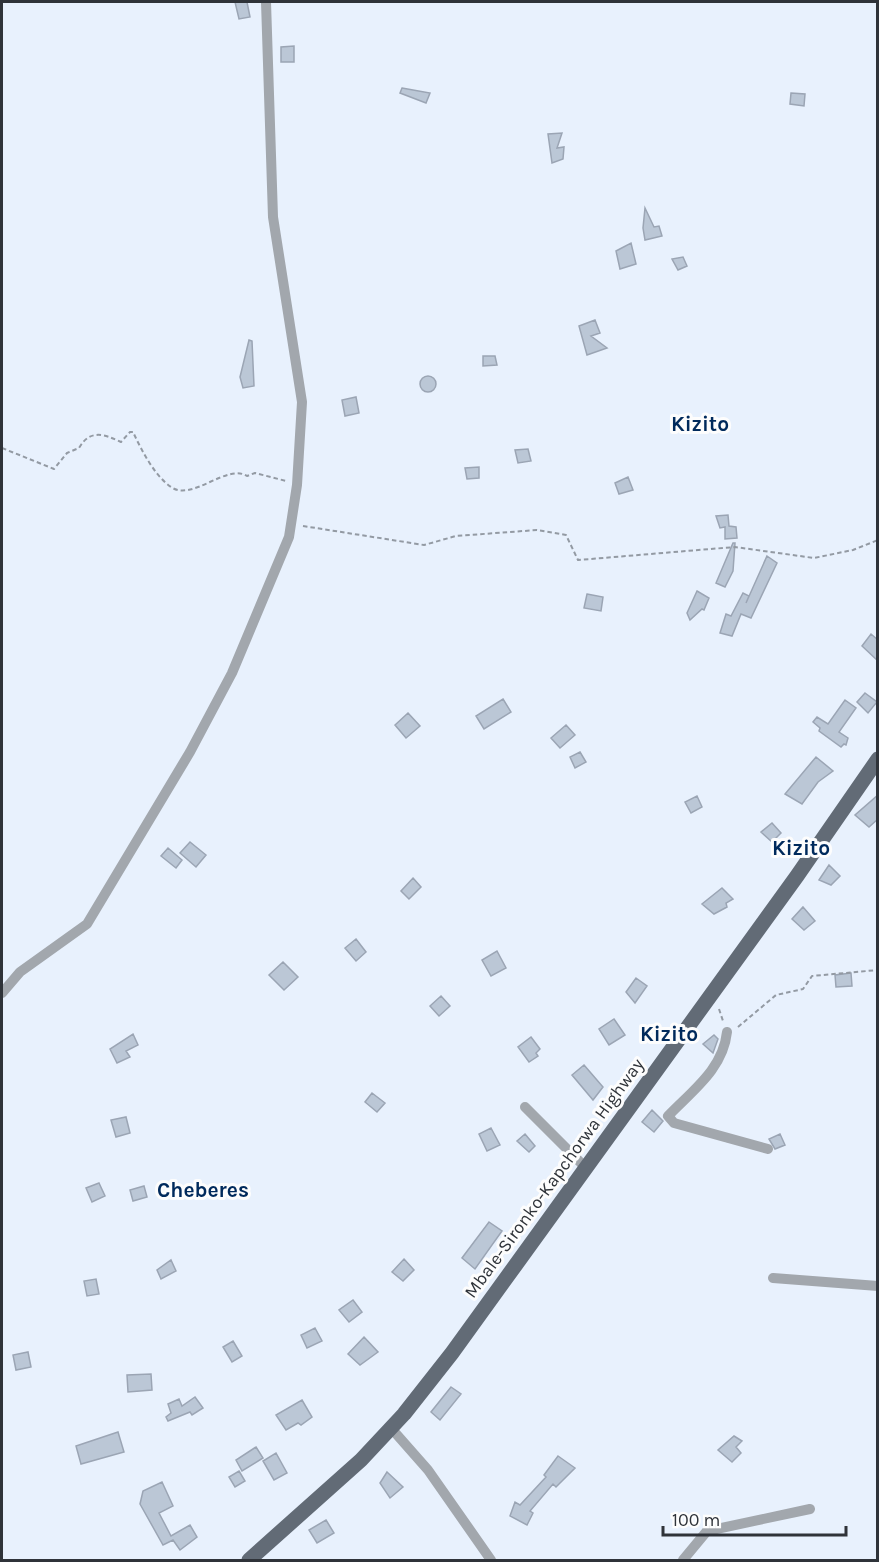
<svg xmlns="http://www.w3.org/2000/svg" width="879" height="1562" font-family="Karla,sans-serif">
	<style>
		.building { fill: #bbc7d6; stroke: #9ba5b4; stroke-width: 1.5 }
		.lines { fill: none; stroke-linecap: round; stroke-linejoin: round }
		.path { stroke: #939aa3; stroke-width: 2; stroke-dasharray: 4.5 3; stroke-linecap: butt }
		.minor { stroke: #a2a7ad; stroke-width: 10 }
		.primary { stroke: #626b76; stroke-width: 15 }
		.labels { text-anchor: middle; dominant-baseline: central; stroke-width: 6; stroke-linejoin: round; paint-order: stroke }
		.street-label { font-size: 18px; fill: #2f3339; stroke: #fdfdfd }
		.quarter-label { font-size: 21px; font-weight: bold; fill: #002a5c; stroke: #fdfdfd }
	</style>
	<rect width="100%" height="100%" fill="#e8f1fd"/>
	<path class="building" d="M235,2H247L250,17L239,19Z
		M294,46V62H281V47Z
		M402,88L430,93L426,103L400,93Z
		M791,93L805,94L804,106L790,104Z
		M562,133L557,148L564,147L563,159L552,163L548,134Z
		M645,208L654,227L659,226L662,236L645,240L643,228Z
		M631,243L636,264L620,269L616,251Z
		M683,257L687,266L678,270L672,259Z
		M595,320L600,333L591,336L607,348L587,355L579,326Z
		M249,340L252,341L254,386L243,388L240,377Z
		M483,356H495L497,365L483,366Z
		M420 384a8 8 0 1 1 16 0a8 8 0 1 1-16 0Z
		M356,397L359,413L345,416L342,400Z
		M528,449L531,461L518,463L515,450Z
		M479,467V478L467,479L465,468Z
		M628,477L633,490L619,494L615,483Z
		M728,515L729,526L736,527L737,538L725,539V527L720,528L716,516Z
		M733,543H735L733,571L725,587L716,583Z
		M767,556L777,563L751,618L741,614L732,636L720,633L726,614L731,616L743,593L749,596L746,603Z
		M697,591L709,598L704,610L702,609L690,620L687,613Z
		M587,594L603,597L601,611L584,608Z
		M871,634L878,640V661L862,646Z
		M865,693L877,702L868,713L857,702Z
		M503,699L511,712L484,729L476,716Z
		M845,700L856,708L839,732L848,738L846,745L844,744L841,747L819,731L820,728L813,722L817,717L828,724Z
		M408,713L420,726L406,738L395,725Z
		M566,725L575,735L560,748L551,738Z
		M580,752L586,762L575,768L570,757Z
		M816,757L833,771L818,782L802,804L785,794Z
		M878,795V819L869,827L855,815Z
		M697,796L702,807L691,813L685,802Z
		M772,823L781,833L772,842L761,832Z
		M190,842L206,855L196,867L180,853Z
		M168,848L182,860L176,868L161,856Z
		M829,865L840,876L831,885L819,880Z
		M413,878L421,887L409,899L401,891Z
		M722,888L733,899L726,903L727,907L714,914L702,904Z
		M803,907L815,921L804,930L792,919Z
		M356,939L366,952L356,961L345,948Z
		M497,951L506,968L491,976L482,960Z
		M283,962L298,977L284,990L269,975Z
		M851,973L852,986L836,987L835,975Z
		M636,978L647,986L635,1003L626,992Z
		M441,996L450,1006L439,1016L430,1006Z
		M614,1019L625,1035L609,1045L599,1029Z
		M133,1034L138,1045L126,1051L130,1057L117,1063L110,1049Z
		M714,1035L718,1039L713,1053L703,1044Z
		M531,1037L540,1049L536,1053L538,1056L529,1062L518,1047Z
		M584,1065L603,1087L593,1100L572,1075Z
		M372,1093L385,1103L377,1112L365,1102Z
		M652,1110L663,1121L654,1132L642,1122Z
		M126,1117L130,1133L116,1137L111,1120Z
		M491,1128L500,1145L487,1151L479,1134Z
		M525,1134L535,1146L529,1152L517,1141Z
		M780,1134L785,1145L775,1149L769,1139Z
		M99,1183L105,1196L92,1202L86,1188Z
		M144,1186L147,1197L133,1201L130,1190Z
		M489,1222L502,1231L475,1269L462,1258Z
		M404,1259L414,1270L403,1281L392,1272Z
		M171,1260L176,1271L161,1279L157,1270Z
		M96,1279L99,1294L87,1296L84,1281Z
		M353,1300L362,1312L349,1322L339,1310Z
		M315,1328L322,1341L307,1348L301,1335Z
		M364,1337L378,1352L360,1365L348,1354Z
		M233,1341L242,1356L232,1362L223,1347Z
		M28,1352L31,1367L16,1370L13,1355Z
		M151,1374L152,1390L128,1392L127,1375Z
		M451,1387L461,1394L440,1420L431,1412Z
		M195,1397L203,1408L192,1415L190,1412L168,1421L166,1417L171,1413L168,1404L179,1399L182,1406Z
		M302,1400L312,1417L301,1425L298,1423L286,1430L276,1415Z
		M118,1432L124,1452L81,1464L76,1446Z
		M734,1436L742,1441L736,1447L741,1453L732,1462L718,1450Z
		M256,1447L263,1458L242,1471L236,1460Z
		M276,1453L287,1473L274,1480L263,1461Z
		M558,1456L575,1468L556,1487L553,1484L530,1511L533,1513L527,1525L510,1516L515,1502L520,1505L546,1477L544,1475Z
		M239,1471L245,1481L235,1487L229,1477Z
		M387,1472L403,1487L390,1498L380,1483Z
		M162,1482L173,1506L159,1513L171,1536L190,1525L197,1537L180,1550L173,1540L163,1545L140,1504L143,1491Z
		M326,1520L334,1533L317,1543L309,1530Z"/>
	<g class="lines">
		<path class="path" d="M2,448L54,469L67,453L79,448C90,429 104,434 121,442L130,432H133C142,451 154,475 171,487C192,502 227,463 247,476L255,473L286,481
			M303,526L424,545L456,536L537,530L566,535L578,560L735,547L814,558L853,550L878,540
			M719,1009L723,1021
			M738,1027L776,995L803,989L812,976L878,970"/>
		<path class="minor" d="M2,993L20,972L87,924L190,752L232,673L289,537L297,485L302,402L273,217L266,2
			M727,1032C723,1069 693,1090 668,1116L674,1123L768,1149
			M525,1107L586,1168
			M773,1278L878,1286
			M391,1428L428,1470L491,1560
			M683,1560L707,1531L810,1509"/>
		<path class="primary" d="M249,1560L361,1460L404,1414L452,1353L797,876L878,759"/>
	</g>
	<g class="labels">
		<g class="street-label">
			<text transform="translate(554 1178) rotate(-54)">Mbale-Sironko-Kapchorwa Highway</text>
		</g>
		<g class="quarter-label">
			<text x="700" y="424">Kizito</text>
			<text x="801" y="848">Kizito</text>
			<text x="669" y="1034">Kizito</text>
			<text x="203" y="1190">Cheberes</text>
		</g>
	</g>
	<rect width="879" height="1562" fill="none" stroke="#2f3339" stroke-width="6"/>
	<path d="M663 1526v9h183v-9" fill="none" stroke="#2f3339" stroke-width="3"/>
	<text x="672" y="1526" font-size="18" fill="#2f3339" stroke="#fdfdfd" stroke-width="4.5" paint-order="stroke">100 m</text>
</svg>
